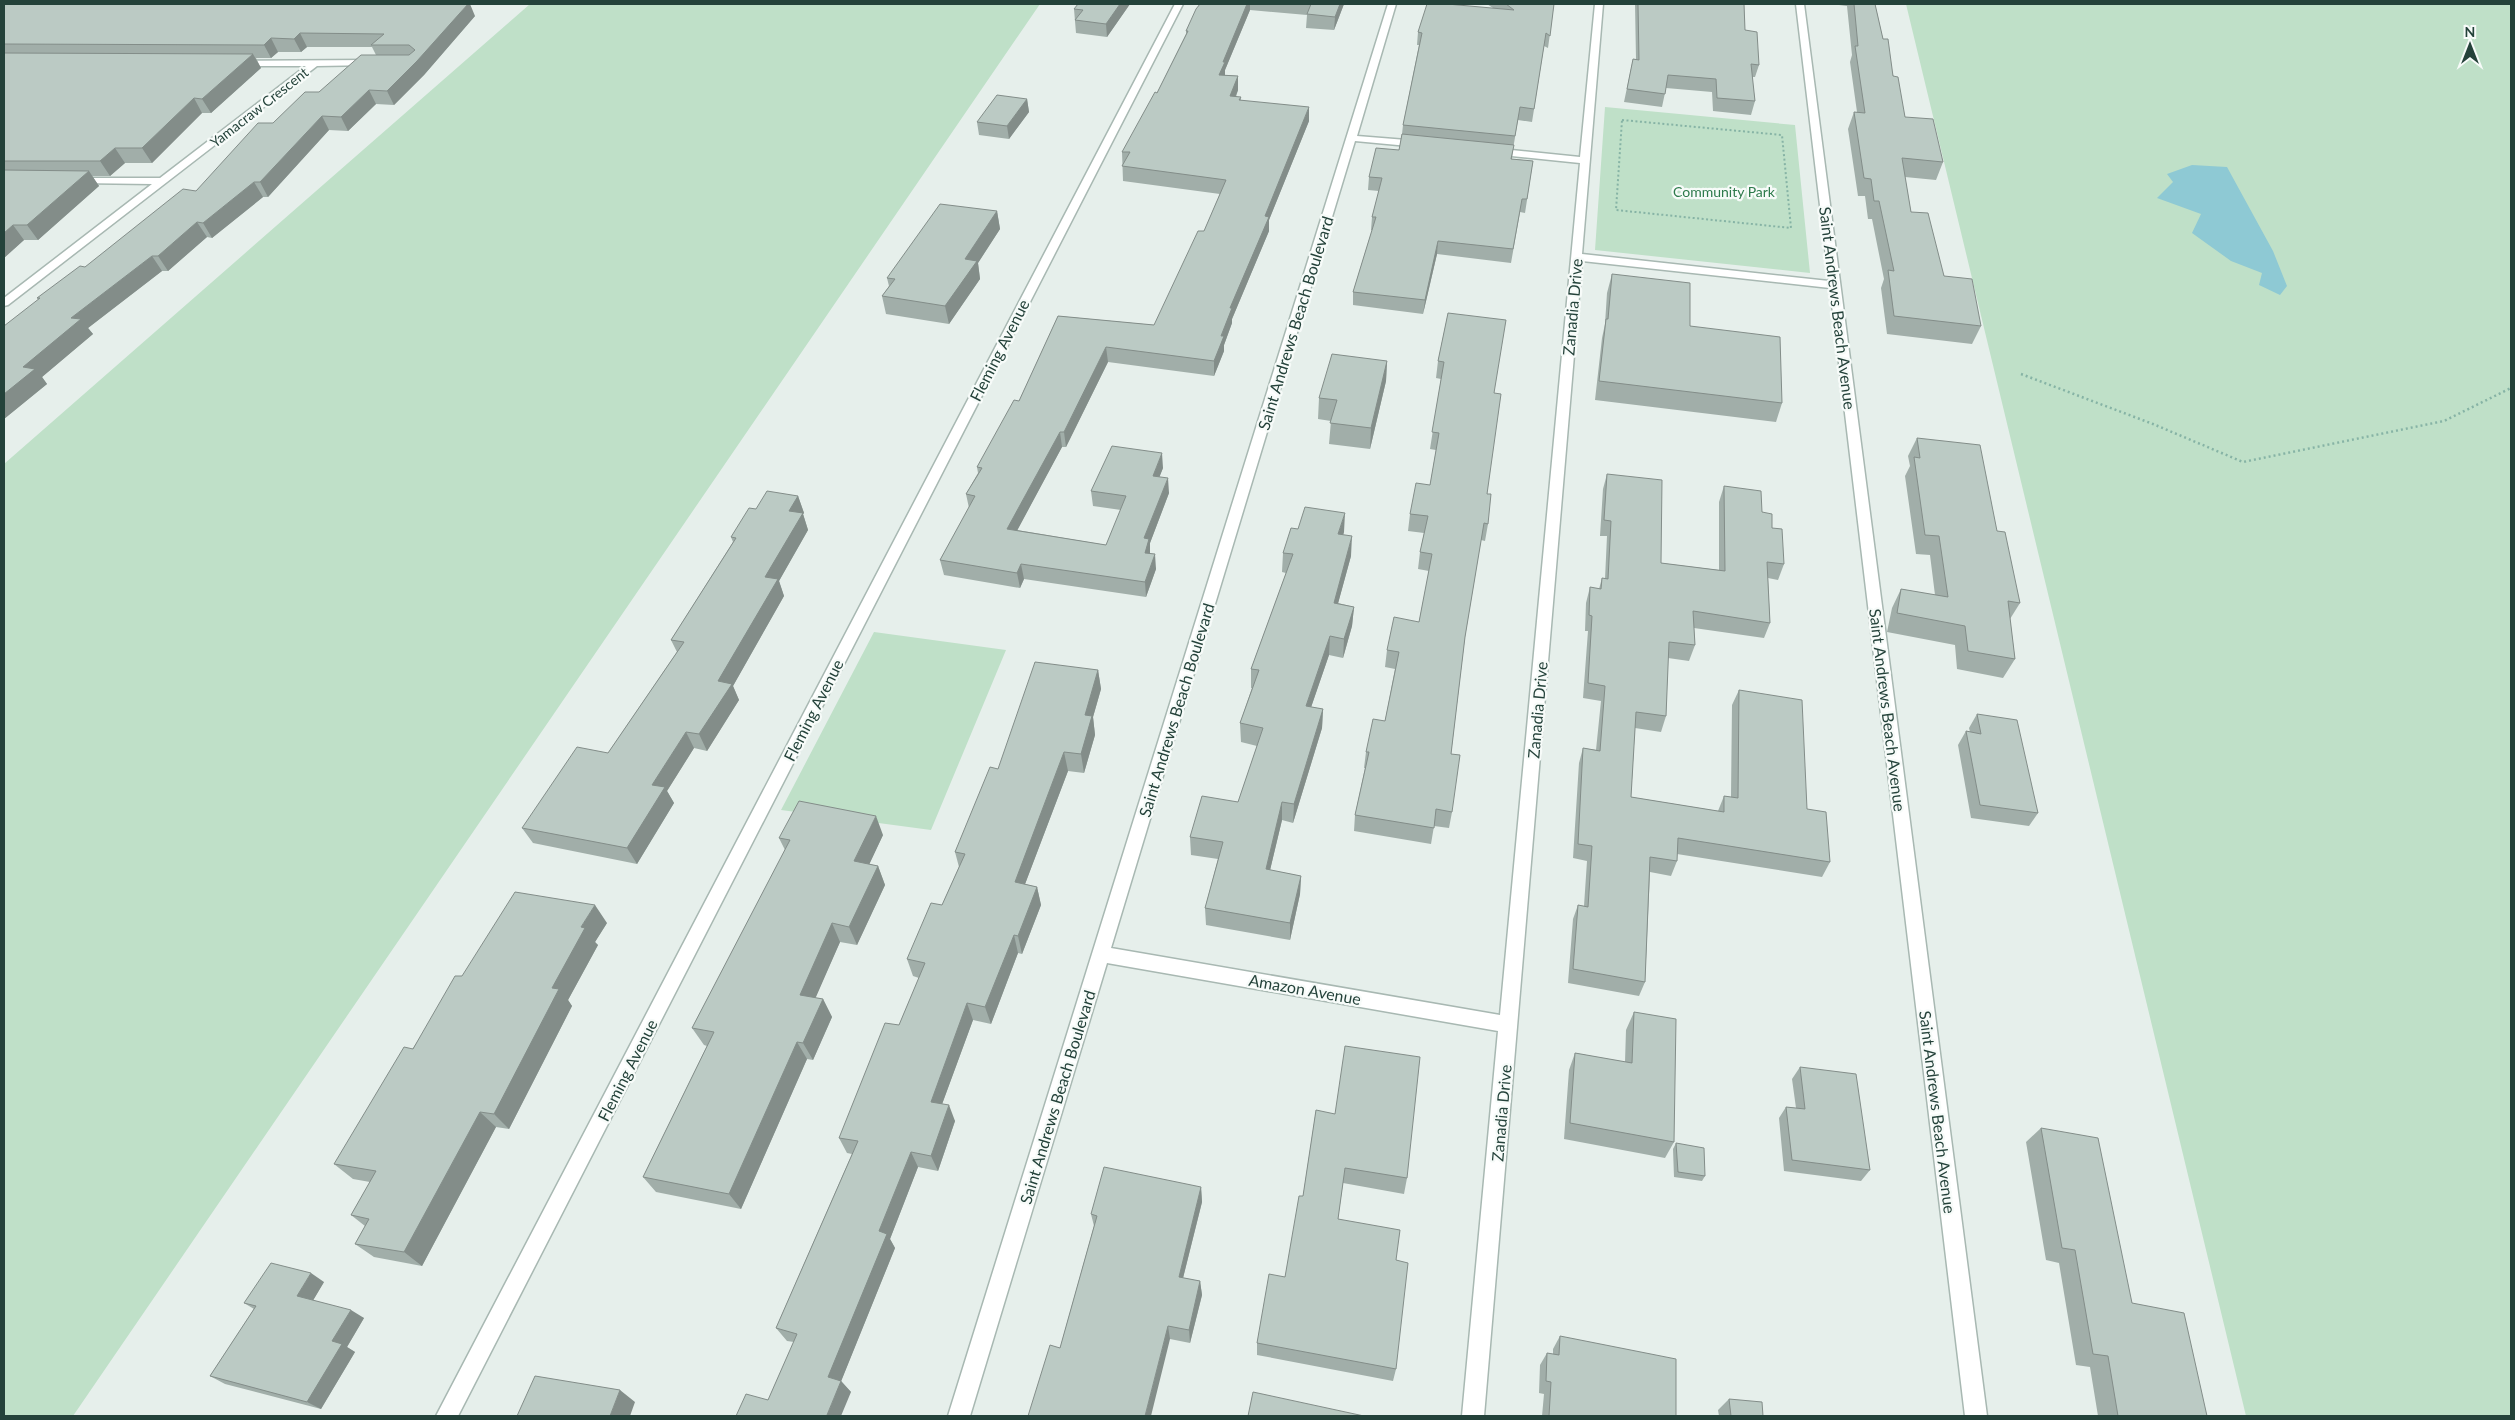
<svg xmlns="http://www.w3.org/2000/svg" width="2515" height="1420" font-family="Lato,sans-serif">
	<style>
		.green { fill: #bfe0c8 }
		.water { fill: #8ec9d4 }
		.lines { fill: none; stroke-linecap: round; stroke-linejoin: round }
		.minor-casing { stroke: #a8b8b2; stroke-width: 3 }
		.path-far1 { stroke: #86b3a5; stroke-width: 2; stroke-dasharray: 2 2.5; stroke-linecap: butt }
		.path { stroke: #86b3a5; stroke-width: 2.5; stroke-dasharray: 2 3; stroke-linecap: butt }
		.minor { fill: #fff; fill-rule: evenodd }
		.wall { fill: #a1aea9 }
		.shaded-wall { fill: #838d89 }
		.building { fill: #bbcac4; stroke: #838d89 }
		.labels { text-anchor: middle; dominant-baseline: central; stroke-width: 4.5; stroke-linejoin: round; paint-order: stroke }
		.far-street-label { font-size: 14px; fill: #24423a; stroke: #f7fbf9 }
		.far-park-label { font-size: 14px; fill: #2d7a4b; stroke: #f7fbf9 }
		.street-label { font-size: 16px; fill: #24423a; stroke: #f7fbf9 }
	</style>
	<rect width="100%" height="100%" fill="#e6efeb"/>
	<path class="green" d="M530,4H1040L73,1416H4V464Z
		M1906,4H2511V1416H2246Z
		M1605,107L1795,125L1810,273L1595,250Z
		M874,632L1006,650L931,830L781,810Z"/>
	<path class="water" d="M2192,165L2227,167L2273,251L2287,286L2280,295L2259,285L2262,273L2231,261L2192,233L2201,214L2157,198L2173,182L2167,174Z"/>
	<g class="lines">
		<defs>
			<path id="minor" d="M1175,4H1183L458,1416H436Z
				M1388,4H1396L1357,136L1419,141L1424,144L1419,147L1355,141L1111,948L1500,1015L1580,163L1492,154L1487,151L1492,148L1580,157L1595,4H1603L1582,254L1829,281L1796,4H1804L1987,1416H1965L1830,288L1582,261L1484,1416H1462L1498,1031L1107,963L970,1416H948Z
				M371,60L374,61V65L317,66L8,305L4,306V298L152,184L77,183L73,182V178H160L306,66H238L235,65V61Z"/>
		</defs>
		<use href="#minor" class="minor-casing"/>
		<path class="path-far1" d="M1622,120L1782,135L1791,228L1616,210Z"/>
		<path class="path" d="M2021,374L2153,424L2243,462L2444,421L2511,388"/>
		<use href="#minor" class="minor"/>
	</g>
	<path class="wall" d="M4,4L475,16L424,75L394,105L376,104L348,131L329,130L268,197H263L212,238L207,237L168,271H162L88,328L93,334L42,377L47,384L4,419L38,299L37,298L85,267L196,191L273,123L376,55L372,47H307L301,52H278L271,58H256L261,68L211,113H202L152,163H125L110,176H92L99,186L38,240H24L4,258Z
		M1130,4L1107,37L1076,33L1074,9Z
		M1200,4H1344L1334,30L1306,28L1307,15L1250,10L1225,70V75L1238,76V90L1236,97H1241V100L1309,121L1269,220V231L1232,319V323L1224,345V351L1214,376L1108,362L1066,447H1062L1017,530L1106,545L1121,510L1093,506L1091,491L1163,468L1159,477L1169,493L1150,543V554L1156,569L1146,597L1024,579L1020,588L944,575L940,560L969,508L966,494L978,473L977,467L1019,401L1058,316L1154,325L1204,231L1220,194L1123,181L1122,152L1157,93L1186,34V31Z
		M1487,4H1554L1548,48L1544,46L1532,122L1518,120L1513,149L1512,159L1533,161L1525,213L1520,212L1511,263L1437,254L1423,314L1353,305V292L1372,230H1371L1372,217L1379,191L1368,190L1369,177L1399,150L1402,134L1403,125L1419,45H1417L1418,32L1493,8Z
		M1635,4H1744L1745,30L1759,65L1755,77H1752L1755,101L1751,115L1713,111L1712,92L1666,88L1662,107L1624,102L1633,59H1636Z
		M1838,4H1875L1883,39L1905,117L1943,162L1936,180L1905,177L1911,212L1944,276L1981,326L1972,344L1887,334L1881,288L1884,279L1872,219H1868L1865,196H1858L1848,129L1854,112H1857L1850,62L1852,55L1847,6L1839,5Z
		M1027,99L1029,112L1009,139L979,135L977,122Z
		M997,211L1000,229L978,263L980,279L949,324L886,314L882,296L889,286L887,278Z
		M1612,274L1690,326L1782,403L1776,422L1595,400L1602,338L1605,324L1607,293Z
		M1448,313L1494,393L1487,494L1488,524L1485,541L1481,540L1465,637L1451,754L1452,812L1449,828L1434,826L1431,844L1354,831L1355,815L1365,768H1364L1366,752L1385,721L1395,669L1385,667L1387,650L1419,622L1429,571L1418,569L1420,552L1424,533L1408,531L1410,514L1430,485L1436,450L1430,449L1441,379L1436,378L1438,361Z
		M1387,361L1386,381L1370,449L1329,444L1331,421L1318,419L1319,398Z
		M1917,438L1997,531L2020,603L2010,619L2015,659L2003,678L1957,669L1955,645L1887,632L1892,608L1901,589L1935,595L1930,555L1916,554L1905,476L1910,466L1908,456Z
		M1607,474L1661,563L1719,570V502L1724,486L1762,512L1772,528L1784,564L1778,580L1768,578L1770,623L1764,638L1694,628L1695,645L1689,661L1668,658L1666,716L1661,732L1635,728L1631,797L1718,811L1724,796L1731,797L1732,705L1739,690L1807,809L1830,862L1822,877L1677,854V861L1671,876L1650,872L1645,982L1639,996L1568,983L1573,919L1578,905L1584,906L1587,861L1573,858L1579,763L1583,748L1596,750L1601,701L1583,698L1588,631H1585L1586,603L1590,587L1599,589L1602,578L1605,579L1607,536H1600L1603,489Z
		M798,496L804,513L803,514L808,530L779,581L784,596L733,686L739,700L707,751L694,748L667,791L674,803L637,864L533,843L522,828L608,753L677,652L671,640L733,542L731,537L756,509Z
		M1344,532L1343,535L1351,556L1338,603L1354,607L1352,626L1343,658L1329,655L1311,707L1323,709L1322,728L1293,823L1282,820L1270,870L1301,876L1300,894L1290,940L1206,925L1205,908L1218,859L1191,855L1190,837L1238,802L1257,746L1241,742L1240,723L1252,688H1251V669L1286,573L1282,572L1283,553Z
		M1098,670L1101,689L1093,717L1095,735L1084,773L1068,771L1025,884L1037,887L1041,905L1022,954L1018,953L991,1024L973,1020L942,1104L955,1121L938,1171L918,1167L890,1239L895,1248L841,1381L851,1392L768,1400L794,1342L787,1341L776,1328L852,1154L847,1153L839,1138L899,1025L919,978L913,976L907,959L942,905L959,867L955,852L998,769Z
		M1977,714L2038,813L2029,826L1971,818L1958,745L1966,731L1970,732L1969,728Z
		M883,835L869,864L878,866L885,885L857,945L840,942L815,998L823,999L832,1017L813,1060L807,1059L741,1209L656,1192L643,1177L707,1046L704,1045L692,1028L785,850L779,838Z
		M607,923L595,942L598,945L568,1000L572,1006L509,1129L496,1127L422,1266L374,1257L355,1244L365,1226L351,1215L370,1182L353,1179L334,1164L462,976Z
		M1634,1012L1674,1142L1665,1158L1564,1139L1569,1070L1575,1053L1625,1062L1626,1030Z
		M1800,1067L1870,1170L1861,1181L1784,1171L1779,1118L1786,1107L1796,1108L1792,1079Z
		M1316,1110L1407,1178L1404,1194L1343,1183L1338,1219L1396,1260V1369L1393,1381L1257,1355V1343L1285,1277L1303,1196Z
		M2041,1128L2132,1303L2207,1416H2098L2090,1367L2076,1365L2059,1263L2046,1260L2026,1142Z
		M1676,1143L1705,1176L1702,1181L1674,1177L1673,1149Z
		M1201,1187L1202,1202L1183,1278L1200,1281L1202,1295L1190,1343L1170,1339L1060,1348L1094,1226L1091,1214Z
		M324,1282L313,1300L364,1318L347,1347L355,1352L321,1409L225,1384L210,1376L254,1309L244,1303Z
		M1560,1336L1676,1416H1542L1544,1394L1539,1393L1540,1365L1547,1353L1553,1354V1349Z
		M1729,1399L1763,1416H1719L1718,1410Z"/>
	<path class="shaded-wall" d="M468,4H470L475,16L424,75L394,105L387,91Z
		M1120,4H1130L1107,37L1106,24Z
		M1247,4H1250V10L1225,70V76L1219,75L1223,62Z
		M1340,4H1344L1334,30L1335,17Z
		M300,33L307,47L301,52L294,39Z
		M271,38L278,52L271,58L264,45Z
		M253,54L261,68L211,113L202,99Z
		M1238,76V90L1230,110V96Z
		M369,90L376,104L348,131L341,117Z
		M194,98L202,113L152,163L142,148Z
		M1027,99L1029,112L1009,139L1007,126Z
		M1309,107V121L1269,220V231L1232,319V323L1224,345V351L1214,376V361L1230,308L1265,216Z
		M322,116L329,130L268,197L260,182Z
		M115,148L125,163L110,176L100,161Z
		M89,171L99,186L38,240L27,225Z
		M254,182L263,197L212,238L203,223Z
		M997,211L1000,229L978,263L980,279L949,324L945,306L965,259Z
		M197,222L207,237L168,271L158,256Z
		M13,225L24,240L4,258V233Z
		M1438,241L1437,254L1423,314L1425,300Z
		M152,256L162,271L88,328L93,334L42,377L47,384L4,419V394L23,367L71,318Z
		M1106,347L1108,362L1066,447L1064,432Z
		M1387,361L1386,381L1370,449L1371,428Z
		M1060,432L1062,447L1010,544L1007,529Z
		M1162,453L1163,468L1154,491L1153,476Z
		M1168,478L1169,493L1150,543V554L1145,553L1144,538Z
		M798,496L804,513L803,514L808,530L779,581L784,596L733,686L739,700L707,751L699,734L718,681L765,577L789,511Z
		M1345,513L1344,532L1337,554L1338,534Z
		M1352,536L1351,556L1333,622L1334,603Z
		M1155,554L1156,569L1146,597L1145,582Z
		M1021,564L1024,579L1020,588L1017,573Z
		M1354,607L1352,626L1343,658L1344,639Z
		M1330,636L1329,655L1305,725L1306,706Z
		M1098,670L1101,689L1093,717L1095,735L1084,773L1081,754L1085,715Z
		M1323,709L1322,728L1293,823L1294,804Z
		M686,732L694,748L667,791L674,803L637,864L627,848L652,785Z
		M1064,752L1068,771L1019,900L1015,882Z
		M1282,802V820L1266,887V869Z
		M876,816L883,835L862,880L854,861Z
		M878,866L885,885L857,945L849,927Z
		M1301,876L1300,894L1290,940V923Z
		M1037,887L1041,905L1022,954L1018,936Z
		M595,905L607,923L595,942L598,945L568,1000L572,1006L509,1129L494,1114L552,988L581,927Z
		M832,923L840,942L809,1013L800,995Z
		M1014,935L1018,953L991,1024L985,1007Z
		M823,999L832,1017L813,1060L803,1043Z
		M967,1003L973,1020L937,1118L931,1102Z
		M797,1042L807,1059L741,1209L729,1194Z
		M949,1105L955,1121L938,1171L931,1156Z
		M480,1112L496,1127L422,1266L404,1252Z
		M911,1152L918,1167L890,1239L895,1248L838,1389L828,1377L879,1231Z
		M1201,1187L1202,1202L1180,1290L1179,1277Z
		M311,1273L324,1282L311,1304L297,1296Z
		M1200,1281L1202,1295L1190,1343L1189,1330Z
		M351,1310L364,1318L347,1347L355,1352L321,1409L307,1402L332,1341Z
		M1168,1326L1170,1339L1151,1416H1145Z
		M841,1381L851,1392L841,1416H828L827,1415Z
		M620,1390L635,1402L630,1416H610Z"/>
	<path class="building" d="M4,4H468L417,61L387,91L369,90L341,117L322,116L260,182H254L203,223L197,222L158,256H152L71,318L81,319L23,367L35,369L4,394V326L40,298H37L80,266L85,267L183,189L196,191L258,123H273L305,92H319L361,55H409L415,50L409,45H371L384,34L300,33L294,39L271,38L264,45L4,44Z
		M1078,4H1120L1106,24L1075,20L1083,10L1074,9Z
		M1200,4H1247L1223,62H1225L1219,75L1238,76L1230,96L1241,97L1239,100L1309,107L1265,216L1269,217L1230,308H1232L1221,336H1224L1214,361L1106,347L1064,432H1060L1007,529L1106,545L1126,496L1091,491L1112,446L1162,453L1153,476L1168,478L1144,538L1149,539L1145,553L1155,554L1145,582L1021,564L1017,573L940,560L975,496L966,494L982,468L977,467L1014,400L1019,401L1058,316L1154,325L1198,231H1204L1226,180L1122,166L1130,152H1122L1155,92L1157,93L1188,31H1186L1196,9Z
		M1311,4H1340L1335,17L1307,14Z
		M1427,4H1447L1514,10L1506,4H1554L1550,36L1546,33L1534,109L1520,107L1515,136L1403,125L1422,33L1418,32Z
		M1638,4H1744L1745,30L1757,32L1759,65L1751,64L1755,101L1717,98L1716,79L1668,75L1665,94L1627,89L1633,59L1639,60Z
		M1854,4H1875L1883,39H1888L1893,76L1898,77L1905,117L1933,119L1943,162L1902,158L1911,212L1928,213L1944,276L1972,279L1981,326L1894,316L1888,270L1894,271L1879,201H1874L1871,179L1864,178L1854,112L1865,113L1855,46H1858Z
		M4,53L253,54L202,99L194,98L142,148H115L100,161H4Z
		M997,95L1027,99L1007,126L977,122Z
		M1402,134L1514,145L1511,159L1533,161L1527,199H1522L1513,249L1438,241L1425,300L1353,292L1376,217H1372L1382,178L1369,177L1376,148L1399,150Z
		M4,170L89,171L27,225H13L4,233Z
		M940,204L997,211L965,259L977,261L945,306L882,296L895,279L887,278Z
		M1612,274L1690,283V326L1780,337L1782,403L1599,381L1606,319H1608Z
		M1448,313L1506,320L1494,393L1501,394L1487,494H1491L1488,524L1484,523L1465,637L1451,754L1460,755L1452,812L1436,809L1434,828L1355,815L1369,752H1366L1373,719L1385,721L1399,652L1387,650L1394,617L1419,622L1432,554L1420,552L1428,516L1410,514L1416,483L1430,485L1439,433L1432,432L1444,362L1438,361Z
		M1332,354L1387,361L1371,428L1330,423L1337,400L1319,398Z
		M1917,438L1980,445L1997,531L2005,532L2020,603L2008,601L2015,659L1968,651L1965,626L1897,613L1901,589L1948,597L1939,536L1925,535L1914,457L1920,458Z
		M1607,474L1662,480L1661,563L1725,571L1724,486L1761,491L1762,512L1772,514V528L1782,529L1784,564L1767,562L1770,623L1693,611L1695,645L1669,642L1666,716L1636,712L1631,797L1724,812V796L1738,798L1739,690L1802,700L1807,809L1826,812L1830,862L1678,838L1677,861L1650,857L1645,982L1573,969L1578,905L1588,907L1592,846L1578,844L1583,748L1600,751L1605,686L1588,683L1592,616L1589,615L1590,587L1601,589L1602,578L1608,579L1611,521L1604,520Z
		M767,491L798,496L789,511L803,513L765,577L778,579L718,681L732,684L699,734L686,732L652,785L665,787L627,848L522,828L577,747L608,753L684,642L671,640L736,538L731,537L749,508L756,509Z
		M1305,507L1345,513L1338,534L1352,536L1334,603L1354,607L1344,639L1330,636L1306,706L1323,709L1294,804L1282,802L1266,869L1301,876L1290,923L1205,908L1223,842L1190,837L1202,796L1238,802L1263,728L1240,723L1259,670L1251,669L1293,554L1283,553L1291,528L1298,529Z
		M1035,662L1098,670L1085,715L1092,716L1081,754L1064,752L1015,882L1037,887L1018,936L1014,935L985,1007L967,1003L931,1102L949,1105L931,1156L911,1152L879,1231L887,1234L828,1377L841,1381L827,1415L832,1416H736L746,1394L768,1400L797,1334L776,1328L858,1141L839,1138L885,1023L899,1025L925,963L907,959L931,903L942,905L965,854L955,852L990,767L998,769Z
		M1977,714L2017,720L2038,813L1980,805L1966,731L1981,734Z
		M799,801L876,816L854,861L878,866L849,927L832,923L800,995L823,999L803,1043L797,1042L729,1194L643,1177L714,1032L692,1028L790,840L779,838Z
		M515,892L595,905L581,927L585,928L552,988L559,989L494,1114L480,1112L404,1252L355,1244L369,1219L351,1215L376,1171L334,1164L404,1047L413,1049L455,976H462Z
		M1634,1012L1676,1019L1674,1142L1570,1123L1575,1053L1632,1063Z
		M1345,1046L1420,1057L1407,1178L1345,1168L1338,1219L1400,1230L1396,1260L1408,1263L1396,1369L1257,1343L1269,1274L1285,1277L1299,1196H1303L1316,1110L1335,1114Z
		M1800,1067L1856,1074L1870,1170L1792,1160L1786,1107L1805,1109Z
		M2041,1128L2098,1138L2132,1303L2184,1313L2207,1416H2118L2108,1356L2093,1354L2075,1250L2062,1248Z
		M1676,1143L1704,1148L1705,1176L1678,1172Z
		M1104,1167L1201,1187L1179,1277L1200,1281L1189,1330L1168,1326L1145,1416H1028L1050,1345L1060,1348L1097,1216L1091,1214Z
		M271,1263L311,1273L297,1296L351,1310L332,1341L342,1344L307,1402L210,1376L256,1306L244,1303Z
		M1560,1336L1676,1359V1416H1549L1551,1382L1546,1381L1547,1353L1559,1355Z
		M535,1376L620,1390L610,1416H517Z
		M1253,1392L1364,1416H1248Z
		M1729,1399L1762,1402L1763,1416H1731Z"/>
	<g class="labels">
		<g class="far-street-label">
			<text transform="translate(259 107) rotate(-38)">Yamacraw Crescent</text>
		</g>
		<g class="far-park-label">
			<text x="1724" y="191">Community Park</text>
		</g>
		<g class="street-label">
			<text transform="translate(1572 307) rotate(-85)">Zanadia Drive</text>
			<text transform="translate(1838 308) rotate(83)">Saint Andrews Beach Avenue</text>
			<text transform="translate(1295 323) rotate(-73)">Saint Andrews Beach Boulevard</text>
			<text transform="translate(999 350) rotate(-63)">Fleming Avenue</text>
			<text transform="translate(813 710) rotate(-63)">Fleming Avenue</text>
			<text transform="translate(1176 710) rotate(-73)">Saint Andrews Beach Boulevard</text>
			<text transform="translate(1537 710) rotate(-85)">Zanadia Drive</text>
			<text transform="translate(1888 710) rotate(83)">Saint Andrews Beach Avenue</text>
			<text transform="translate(1305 989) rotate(10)">Amazon Avenue</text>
			<text transform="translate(627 1070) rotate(-63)">Fleming Avenue</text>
			<text transform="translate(1057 1097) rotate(-73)">Saint Andrews Beach Boulevard</text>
			<text transform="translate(1938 1112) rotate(83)">Saint Andrews Beach Avenue</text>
			<text transform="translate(1501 1113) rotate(-85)">Zanadia Drive</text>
		</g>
	</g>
	<rect width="2515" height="1420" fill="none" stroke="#24423a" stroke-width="10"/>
	<g transform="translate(2470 45)" stroke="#f7fbf9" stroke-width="4" paint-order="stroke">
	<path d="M0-4L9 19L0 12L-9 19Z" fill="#24423a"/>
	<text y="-8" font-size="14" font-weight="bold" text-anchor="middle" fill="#24423a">N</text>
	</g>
</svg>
